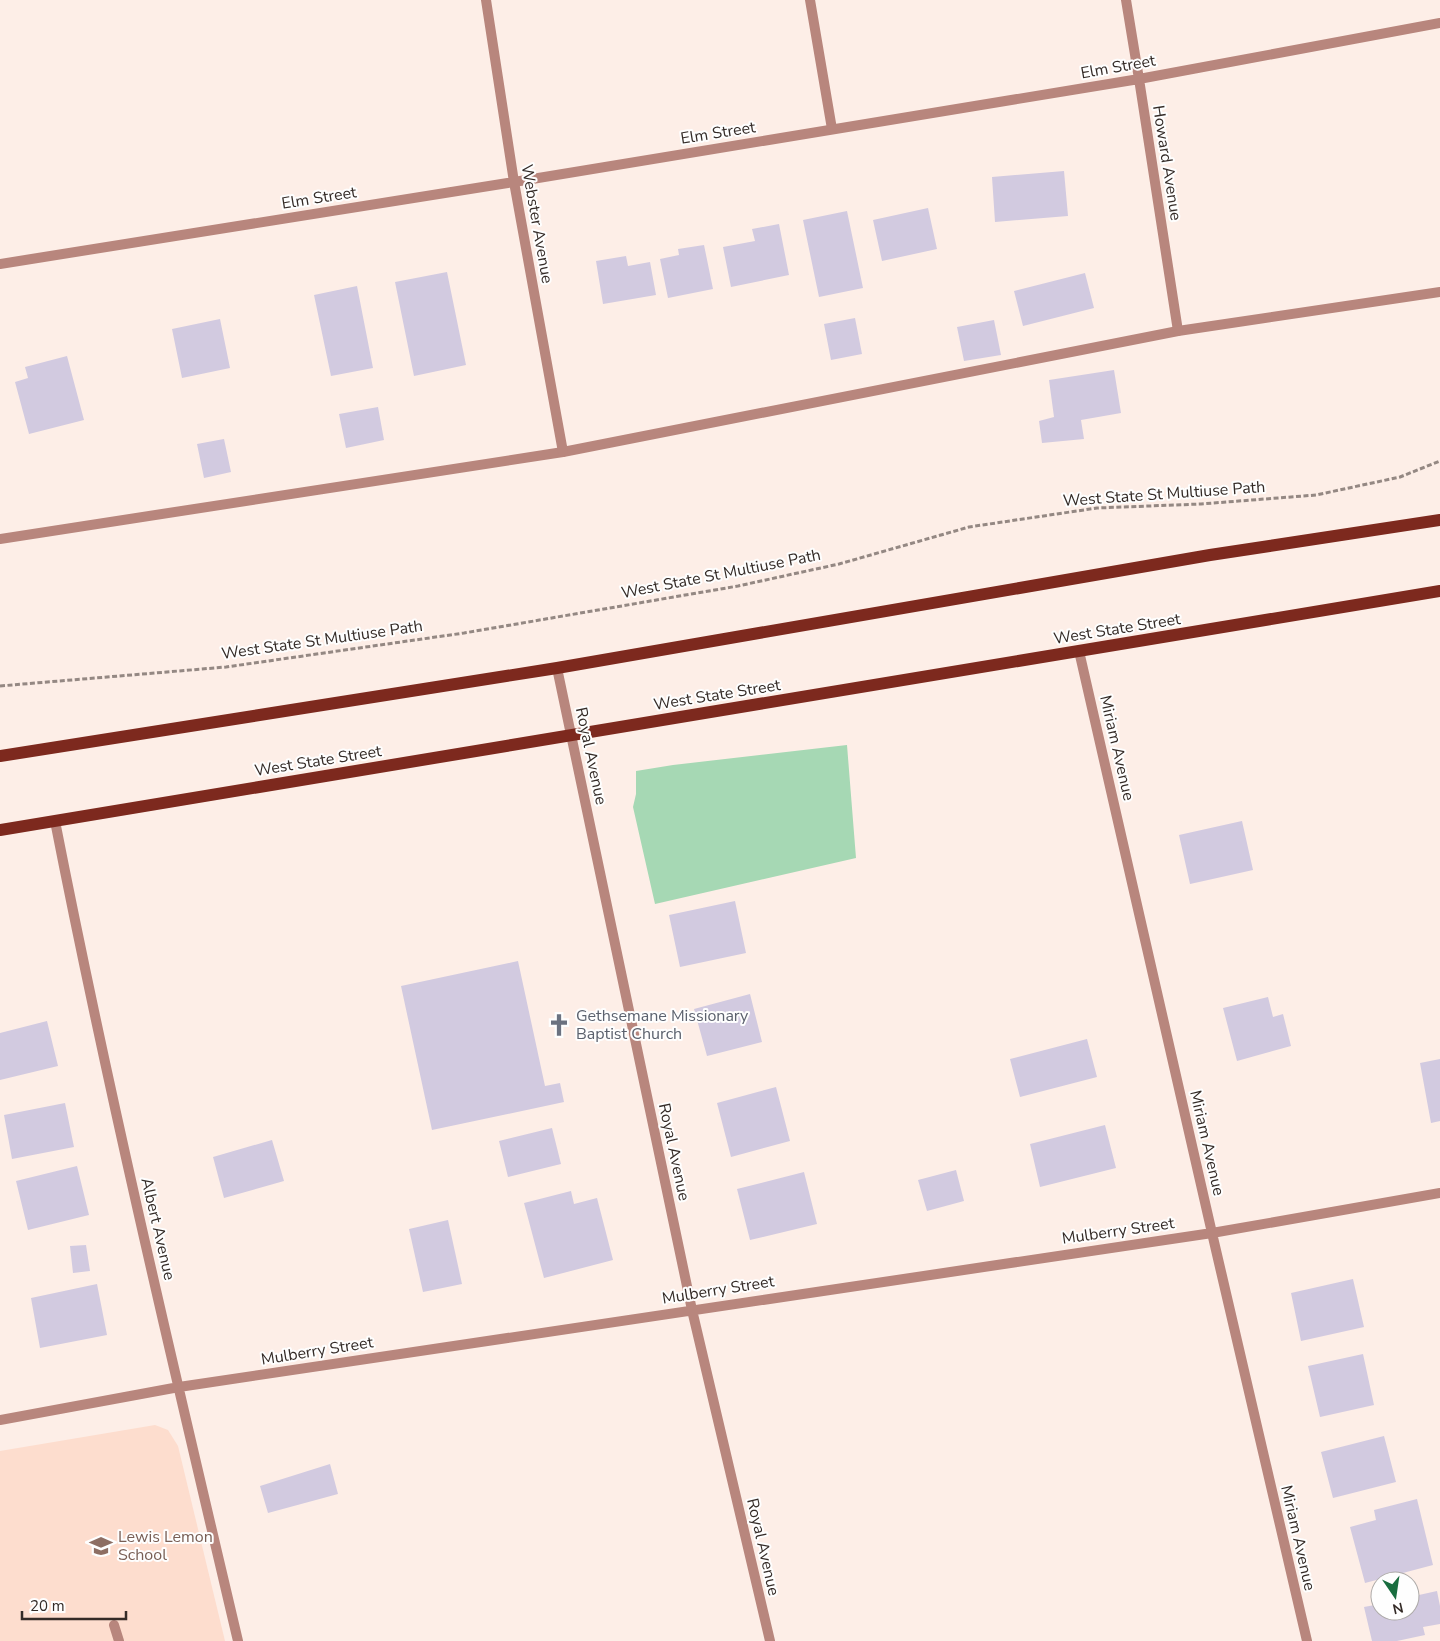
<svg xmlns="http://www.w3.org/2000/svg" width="1440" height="1641" font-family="'Nunito Sans',sans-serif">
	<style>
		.built { fill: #fdddce }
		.green { fill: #a6d8b4 }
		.building { fill: #d2cae0 }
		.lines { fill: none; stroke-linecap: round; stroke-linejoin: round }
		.path { stroke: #948883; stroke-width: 3; stroke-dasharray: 5 2.5; stroke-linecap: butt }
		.service { stroke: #b8867d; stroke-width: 10 }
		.minor { stroke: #b8867d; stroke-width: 10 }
		.primary { stroke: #7d291e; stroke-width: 12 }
		.labels { text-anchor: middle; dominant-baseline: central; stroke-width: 4; stroke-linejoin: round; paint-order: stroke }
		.street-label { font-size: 16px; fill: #342b27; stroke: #fefefe }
		.worship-label { font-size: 16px; fill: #5b616d; stroke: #fefefe; text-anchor: start }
		.education-label { font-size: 16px; fill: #785e54; stroke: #fefefe; text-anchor: start }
	</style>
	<rect width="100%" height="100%" fill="#fdeee7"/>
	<path class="built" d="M155,1425L168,1430L178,1446L225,1641H0V1451Z"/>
	<path class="green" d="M847,745L856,858L655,904L633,807L636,794V771L673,765Z"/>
	<path class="building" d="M1064,171L1068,216L995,222L992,177Z
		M928,208L937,249L882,261L873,220Z
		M847,211L863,288L819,297L803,220Z
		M779,224L789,275L731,287L723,247L755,241L752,229Z
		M704,245L713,289L668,298L660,259L679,255L678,249Z
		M626,256L628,266L650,262L656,295L603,304L596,261Z
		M447,272L466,365L414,376L395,282Z
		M1085,273L1094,308L1023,326L1014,291Z
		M357,286L373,368L331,376L314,295Z
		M855,318L862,354L831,360L824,324Z
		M220,319L230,368L182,378L172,329Z
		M994,320L1001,355L964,361L957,327Z
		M67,356L84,420L29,434L15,382L28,378L25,367Z
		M1114,370L1121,413L1081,420L1084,439L1042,443L1039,421L1054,417L1049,380Z
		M378,407L384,440L346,448L339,414Z
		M224,439L231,472L204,478L197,444Z
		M1242,821L1253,870L1190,884L1179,835Z
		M735,901L746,953L680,967L669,915Z
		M518,961L545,1086L560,1083L564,1102L432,1130L401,986Z
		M750,994L762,1042L707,1056L694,1009Z
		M1268,997L1273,1017L1283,1014L1291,1046L1237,1061L1223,1008Z
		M47,1021L58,1066L0,1080V1033Z
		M1087,1039L1097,1077L1020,1097L1010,1059Z
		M1440,1059V1121L1431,1123L1420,1063Z
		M776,1087L790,1141L731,1157L717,1103Z
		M65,1103L74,1147L12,1159L4,1115Z
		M1105,1125L1116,1168L1040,1187L1030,1144Z
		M552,1128L561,1164L508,1177L499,1141Z
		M272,1140L284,1181L224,1198L213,1157Z
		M77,1166L89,1215L28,1230L16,1181Z
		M956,1170L964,1201L927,1211L918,1180Z
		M804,1172L817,1224L750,1240L737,1189Z
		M571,1191L574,1204L597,1198L613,1260L544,1278L524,1203Z
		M448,1220L462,1284L423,1292L409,1229Z
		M86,1245L90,1271L73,1273L70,1246Z
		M1353,1279L1364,1327L1301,1341L1291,1293Z
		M97,1284L107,1335L40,1348L31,1298Z
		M1363,1354L1374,1405L1320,1417L1308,1366Z
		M1384,1436L1396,1482L1333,1498L1321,1452Z
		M330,1464L338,1494L268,1513L260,1486Z
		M1417,1499L1433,1565L1365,1583L1350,1527L1376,1520L1374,1510Z
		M1437,1591L1440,1606V1624L1423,1627L1425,1635L1397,1641H1372L1364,1607L1380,1604V1611H1410V1597Z"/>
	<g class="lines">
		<path class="path" d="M0,686L226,667L464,633L738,586L839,564L969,527L1097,508L1201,504L1316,495L1400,477L1440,461"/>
		<path class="service" d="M810,0L832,129
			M0,539L563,452L1178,331L1440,292
			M114,1625L119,1641"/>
		<path class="minor" d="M486,0L514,182L563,452
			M1126,0L1139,79L1178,331
			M0,264L514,182L1139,79L1440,23
			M1079,651L1212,1233L1307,1641
			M557,668L692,1310L770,1641
			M55,821C109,1096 174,1369 238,1641
			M0,1420L179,1387L1212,1233L1440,1193"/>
		<path class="primary" d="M0,756L557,668L1210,555L1440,520
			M0,830L1440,591"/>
	</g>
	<defs>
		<symbol id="church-bare" viewBox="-9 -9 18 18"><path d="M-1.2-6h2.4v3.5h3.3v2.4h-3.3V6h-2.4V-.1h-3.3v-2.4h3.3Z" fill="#6b7280" stroke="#fefefe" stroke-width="2.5" paint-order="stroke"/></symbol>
		<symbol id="school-bare" viewBox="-9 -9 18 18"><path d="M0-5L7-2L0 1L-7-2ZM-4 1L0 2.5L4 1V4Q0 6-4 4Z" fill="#8d6e63" stroke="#fefefe" stroke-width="2.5" paint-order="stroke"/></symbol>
	</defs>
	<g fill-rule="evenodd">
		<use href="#church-bare" x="543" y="1009" width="32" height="32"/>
		<use href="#school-bare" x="85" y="1530" width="32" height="32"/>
	</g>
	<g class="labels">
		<g class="street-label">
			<text transform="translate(1118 67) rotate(-10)">Elm Street</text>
			<text transform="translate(718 133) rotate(-9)">Elm Street</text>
			<text transform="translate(1167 163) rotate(81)">Howard Avenue</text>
			<text transform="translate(319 198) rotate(-9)">Elm Street</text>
			<text transform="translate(537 224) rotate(80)">Webster Avenue</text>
			<text transform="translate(1164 494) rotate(-4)">West State St Multiuse Path</text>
			<text transform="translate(721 574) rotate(-11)">West State St Multiuse Path</text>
			<text transform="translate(1117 629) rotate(-9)">West State Street</text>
			<text transform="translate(322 640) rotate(-8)">West State St Multiuse Path</text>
			<text transform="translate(717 695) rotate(-9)">West State Street</text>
			<text transform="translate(1117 748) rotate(77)">Miriam Avenue</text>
			<text transform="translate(591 756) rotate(78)">Royal Avenue</text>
			<text transform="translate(318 761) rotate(-9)">West State Street</text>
			<text transform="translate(1207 1143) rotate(77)">Miriam Avenue</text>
			<text transform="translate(674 1152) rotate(78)">Royal Avenue</text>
			<text transform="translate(158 1229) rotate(77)">Albert Avenue</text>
			<text transform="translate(1118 1231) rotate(-8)">Mulberry Street</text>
			<text transform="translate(718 1290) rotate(-9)">Mulberry Street</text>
			<text transform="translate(317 1351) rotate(-9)">Mulberry Street</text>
			<text transform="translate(1298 1538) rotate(77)">Miriam Avenue</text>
			<text transform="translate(763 1547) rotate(77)">Royal Avenue</text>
		</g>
		<g class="worship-label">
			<text x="576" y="1016">Gethsemane Missionary<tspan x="576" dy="18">Baptist Church</tspan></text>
		</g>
		<g class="education-label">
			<text x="118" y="1537">Lewis Lemon<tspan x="118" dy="18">School</tspan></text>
		</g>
	</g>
	<g transform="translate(1395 1596) rotate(167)"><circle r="24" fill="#fefefe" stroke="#adaaa8"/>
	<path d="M0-4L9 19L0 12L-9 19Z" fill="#196d3f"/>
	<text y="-8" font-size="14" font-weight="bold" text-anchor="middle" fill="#342b27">N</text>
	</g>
	<path d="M22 1611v8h104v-8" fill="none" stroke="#342b27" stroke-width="2.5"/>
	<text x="30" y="1611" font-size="15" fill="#342b27" stroke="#fefefe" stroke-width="4" paint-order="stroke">20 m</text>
</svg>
